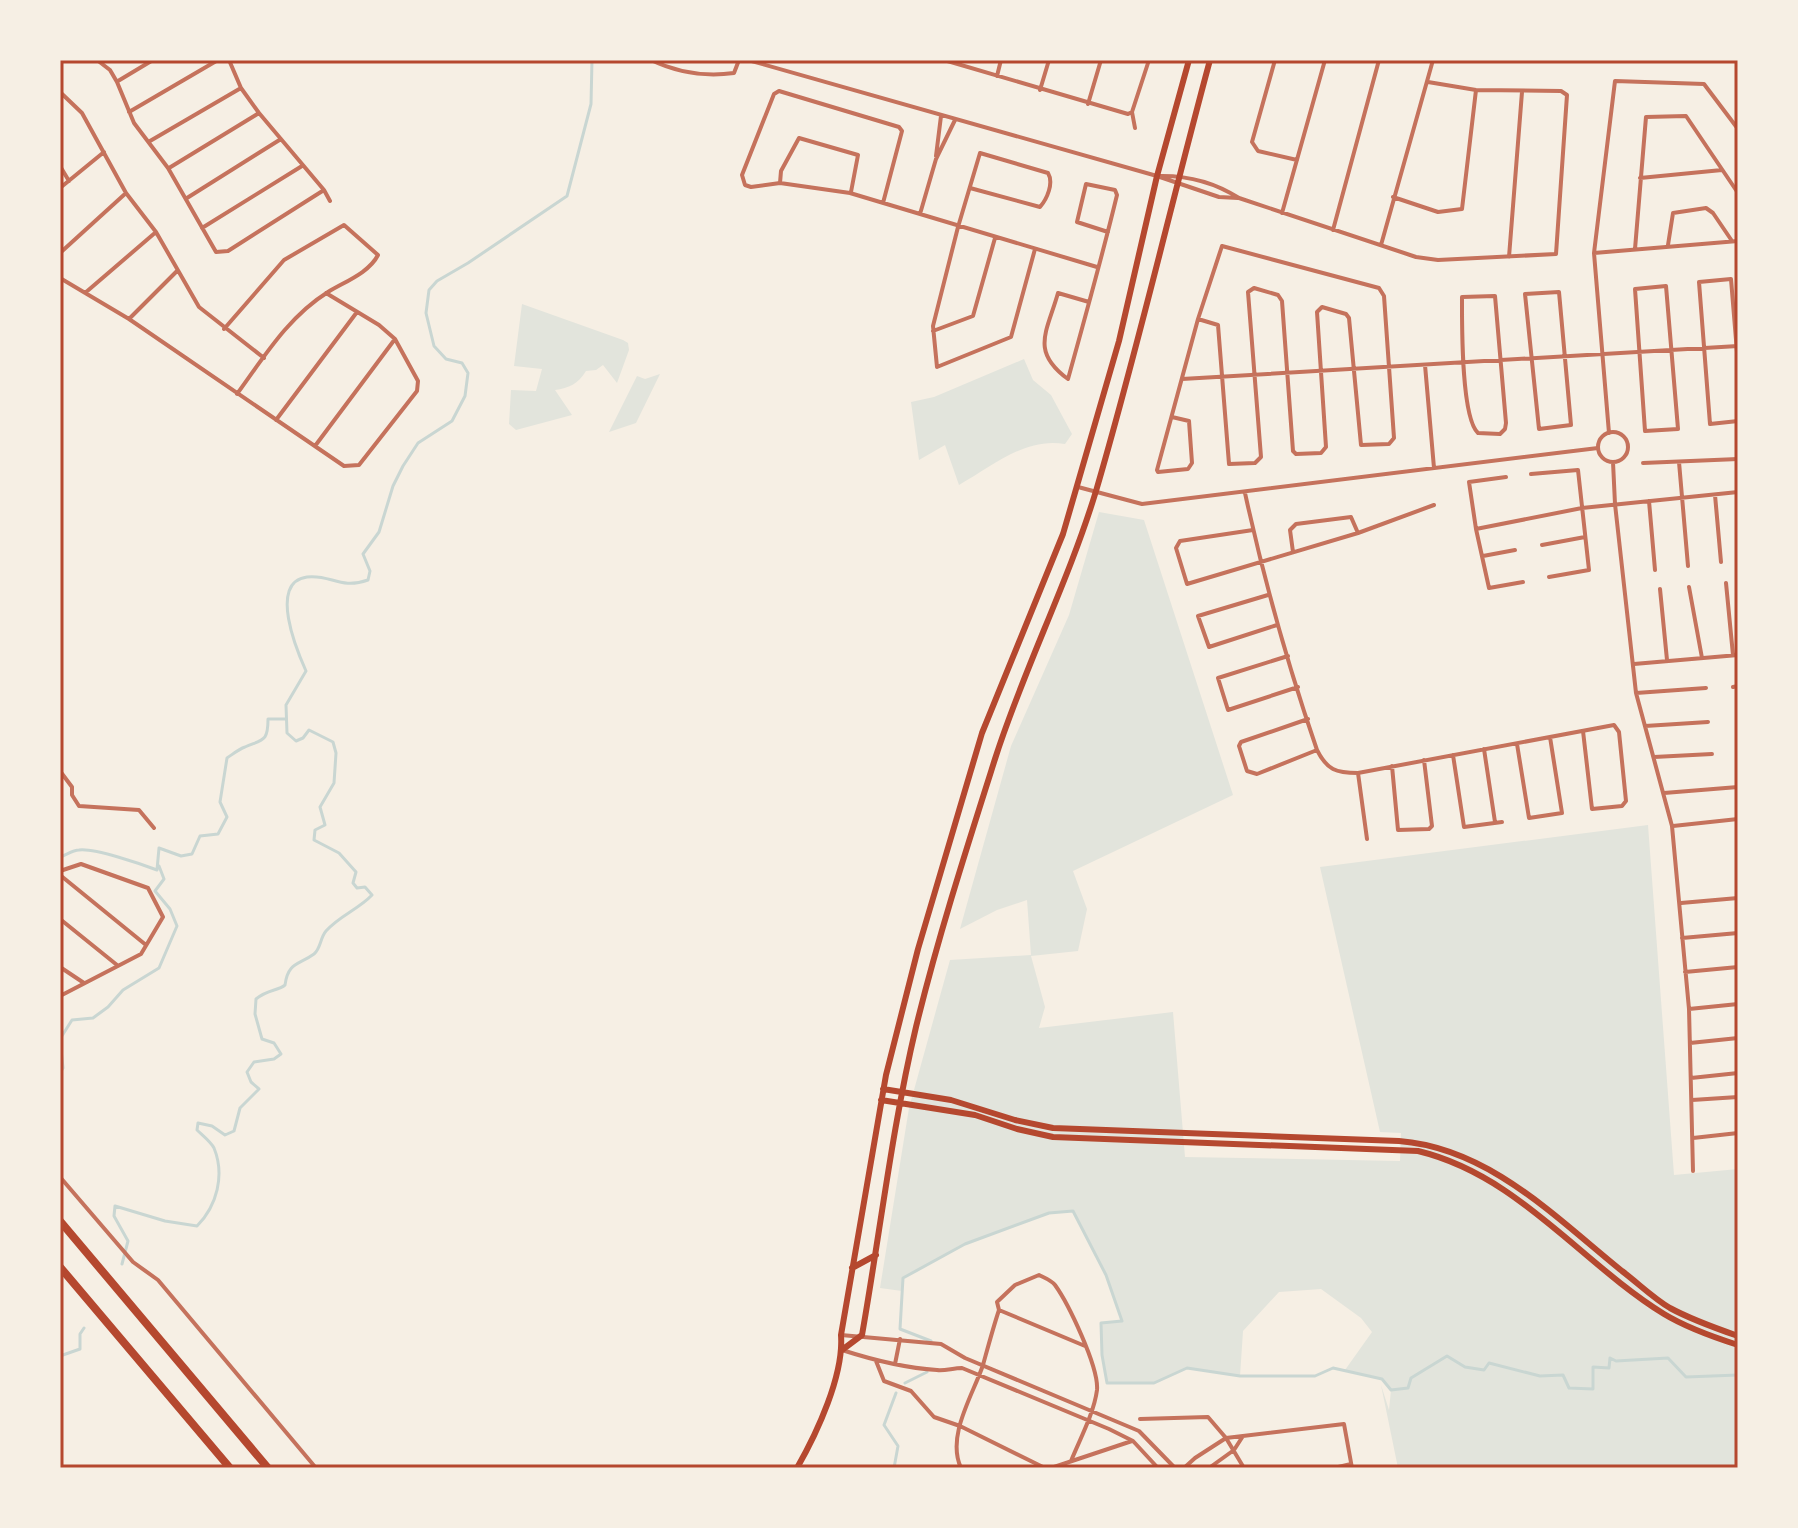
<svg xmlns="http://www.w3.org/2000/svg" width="1798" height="1528" font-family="'Open Sans',sans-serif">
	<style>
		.green { fill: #e2e4dc }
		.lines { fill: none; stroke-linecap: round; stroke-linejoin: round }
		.stream { stroke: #c9d6d2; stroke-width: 3 }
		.minor { stroke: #c5725c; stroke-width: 4 }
		.secondary { stroke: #b5482f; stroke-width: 6 }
		.motorway { stroke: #b5482f; stroke-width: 8 }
		.neatline { fill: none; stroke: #b5482f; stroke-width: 3 }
	</style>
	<rect width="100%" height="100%" fill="#f6efe4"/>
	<path class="green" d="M522,304L623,340L628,343L629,350L617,383L603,365L596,370L586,371C578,384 569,388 555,390L572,415L516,430L509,424L511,390L536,391L542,369L514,366Z
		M1024,359L1033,380L1051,395L1072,434L1065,444C1025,437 993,466 959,485L945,445L919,460L911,402L934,397Z
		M660,374L636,423L609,432L637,376L645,379Z
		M1099,512L1144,520L1233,795L1073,871L1087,909L1078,951L1031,956L1045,1007L1039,1028L1173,1012L1185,1157L1400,1161L1401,1133L1380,1132L1320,867L1648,825L1674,1175L1738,1169V1468H1398L1381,1385L1389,1410L1391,1390L1382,1379L1345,1370L1372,1332L1361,1318L1321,1289L1279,1292L1243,1331L1240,1376L1187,1368L1154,1383H1107L1102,1355L1101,1323L1122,1321L1106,1275L1073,1211L1049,1213L965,1244L903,1278L902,1291L880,1288L909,1108L950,960L1031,955L1027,900L997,910L960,929L1011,746L1069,615Z"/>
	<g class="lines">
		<path class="stream" d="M60,857C66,855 73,850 79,850C95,848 141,864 157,870L159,848L181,856L192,854L200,836L218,834L227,817L220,802L227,758C233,754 239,749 245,747C263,739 268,742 268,719H285
			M60,1039L72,1020L93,1018L108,1007L123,990L159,968L177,926L170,909L155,891L164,879L159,866
			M60,1040L63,1068L60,1073
			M122,1264L128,1241L114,1216L115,1206L165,1221L197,1226C217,1206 225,1175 214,1148C211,1142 202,1135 197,1130L198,1123L212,1126L225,1135L234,1131L240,1108L259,1089L251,1082L247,1072L254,1062L274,1059L281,1054L274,1043L262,1039L255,1014L256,999C268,989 278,991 285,985C288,962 299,965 314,954C321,948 320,938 326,931C339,916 359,909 372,895L365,887L357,888L353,883L356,872L339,853L314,840L315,830L325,825L320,807L334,783L336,753L333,742L309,730L303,738L296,741L287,733L286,705L306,671C297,651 268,582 307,577C331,574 340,590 368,580L370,571L363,554L379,532L393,486L403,466L418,443L452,421L465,396L468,373L462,363L446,359L434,346L426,313L429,290L437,281L468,263L567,196L591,104L592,60
			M931,1341L900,1329L903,1278L965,1244L1049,1213L1073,1211L1106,1275L1122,1321L1101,1323L1102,1355L1107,1383H1154L1187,1368L1240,1376H1315L1333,1368L1382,1379L1391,1390L1408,1388L1411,1378L1447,1356L1465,1367L1484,1370L1489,1363L1540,1376L1563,1375L1569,1388L1593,1389V1367L1609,1368L1610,1358L1616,1361L1668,1358L1686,1377L1738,1375
			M60,1356L80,1349V1334L84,1328
			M905,1383L927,1372
			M894,1468L898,1446L884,1425L896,1393"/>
		<path class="minor" d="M97,60L110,70L117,82L134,123L168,168L216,252L228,251L324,190
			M229,60L241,88L259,113L324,190L330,201
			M651,60C678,73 704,77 734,73L739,60
			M748,60L1157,176L1219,197L1238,198
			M944,60L1128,114L1132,112L1135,128
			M1275,60L1252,142L1258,151L1297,160
			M997,76L1001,60
			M118,81L153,60
			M1040,90L1049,60
			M60,92L82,113L126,193L156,232L199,307L264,358
			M1088,104L1101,60
			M129,112L218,60
			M1132,112L1149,60
			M150,141L241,88
			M936,156L941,116
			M60,166L69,181
			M169,168L259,113
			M1157,176C1186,175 1214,182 1239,198L1416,257L1438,260L1556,254L1567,95L1561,91L1476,90L1428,82
			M1640,178L1722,170
			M780,183L781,171L799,138L858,155L851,192
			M60,188L104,152
			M970,188L1040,207C1047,199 1054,183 1048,173L980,153L958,227L933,326L937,367L1011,337L1035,249
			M1393,197L1438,212L1462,209L1476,90
			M187,198L281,139
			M883,203L902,131L899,127L779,91L774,94L742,175L745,185L751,187L780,183L850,193L1097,267
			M1282,213L1325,60
			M920,214L936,159L955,120
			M202,228L302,166
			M1333,230L1379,60
			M1381,245L1433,60
			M1668,245L1673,213L1706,208L1713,213L1732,241
			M1635,249L1646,117L1686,116L1738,193
			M60,253L126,193
			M1594,253L1738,241
			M1509,257L1522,92
			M60,278L129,319L344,466L359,465L417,391L418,381L395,339L379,325L326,293
			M1666,286L1678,429L1645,431L1635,289Z
			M1559,292L1571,425L1539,429L1525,294Z
			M85,293L156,232
			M1495,296L1506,423L1505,429L1500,434L1478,433C1461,417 1462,323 1462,297Z
			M1089,302L1058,293C1047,332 1030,351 1068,379C1085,318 1102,257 1117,195L1115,190L1086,184L1077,222L1108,232
			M129,319L177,271
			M224,329L284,260L344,225L378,255C369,273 344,282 328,292C288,317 264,357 237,394
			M933,331L973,316L995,238
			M1738,364L1731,279L1699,282L1710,424L1738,421
			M1425,365L1434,468
			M1182,379L1738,346
			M1172,417L1189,421L1192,463L1188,469L1158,472L1157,470L1198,319L1222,246L1379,288L1384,296L1394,438L1389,444L1361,445L1349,318L1346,314L1322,307L1317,312L1326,447L1321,453L1296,454L1293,451L1282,301L1278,295L1254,288L1248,292L1261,457L1255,463L1229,464L1218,325L1198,319
			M276,420L357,312
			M1598 447a15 15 0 1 1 30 0a15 15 0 1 1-30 0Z
			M1609,433L1594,253L1615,81L1704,84L1738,129
			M315,446L395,339
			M1613,462L1615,504L1636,693L1672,826L1689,1009L1693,1171
			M1679,462L1688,566
			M1643,463L1738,459
			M1531,474L1578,470L1589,570L1549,577
			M1506,477L1469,482L1476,529L1489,588L1523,582
			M1078,487L1142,504L1598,448
			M1245,493C1264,580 1288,666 1317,750L1257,774L1247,771L1239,746L1241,742L1308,719
			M1715,495L1721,562
			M1649,501L1655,570
			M1476,529L1582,508L1738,492
			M1253,530L1180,541L1176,548L1187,584L1358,533L1434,505
			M1542,545L1585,537
			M1293,552L1290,530L1296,524L1351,517L1358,533
			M1483,556L1515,550
			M1726,583L1733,655
			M1689,587L1702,658
			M1660,589L1667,660
			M1268,595L1198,616L1209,647L1277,625
			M1288,656L1218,678L1228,710L1298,687
			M1634,664L1738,655
			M1733,687L1738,686
			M1636,693L1706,688
			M1737,720H1738
			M1645,726L1708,722
			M1517,744L1529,818L1562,813L1550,737
			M1484,749L1495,822
			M1317,750C1327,770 1336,773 1358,773L1614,725L1619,732L1626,801L1622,806L1592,809L1583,731
			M1453,755L1464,827L1502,822
			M1654,757L1712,754
			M1392,766L1398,830L1429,829L1432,826L1424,760
			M60,771L72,787V795L79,806L139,810L154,828
			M1358,773L1367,839
			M1664,793L1738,787
			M1673,826L1738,819
			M60,871L81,864L148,888L163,917L141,954L60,996
			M60,875L146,945
			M1681,903L1738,898
			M60,919L117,965
			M1682,938L1738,933
			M60,967L84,983
			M1685,972L1738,967
			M1689,1009L1738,1004
			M1690,1043L1738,1038
			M1691,1078L1738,1073
			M1692,1100L1738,1097
			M1693,1138L1738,1133
			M60,1177L133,1262L158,1280L316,1468
			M999,1310L1085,1346
			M841,1335L941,1344L965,1358L1139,1431L1175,1468
			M842,1350C873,1360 904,1368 937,1370C945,1371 953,1368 962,1368L1109,1429L1133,1441L1158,1468
			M876,1361L884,1381L911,1391L934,1417L960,1426L1045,1468
			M895,1364L900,1339
			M1140,1419L1208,1417L1226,1438L1244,1468
			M961,1468C946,1436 973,1395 983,1365C988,1347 993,1328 999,1310L997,1302L1015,1285L1039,1275C1045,1278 1051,1280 1055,1285C1068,1303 1099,1367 1097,1390C1094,1413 1080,1439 1071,1461
			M1051,1468L1132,1441
			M1184,1468L1195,1458L1226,1438L1344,1424L1352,1468
			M1209,1468L1234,1450L1243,1436
			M1334,1468L1351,1464"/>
		<path class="secondary" d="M883,1089L951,1100L1015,1120L1053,1128L1399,1141C1489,1148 1555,1217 1622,1271C1638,1283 1653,1298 1670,1308C1692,1320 1715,1328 1738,1336
			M881,1100L975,1115L1017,1129L1053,1137L1418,1151C1518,1175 1580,1262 1664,1314C1687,1328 1713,1337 1738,1345
			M852,1268L876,1255
			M842,1350L862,1335C880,1233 892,1128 916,1027C938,937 967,847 995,759C1024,668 1068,583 1096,491C1138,348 1171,204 1210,60
			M797,1468C817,1433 844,1375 841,1335L886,1075L918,949L982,733L1063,534L1119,341L1157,176L1189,60"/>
		<path class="motorway" d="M60,1221L268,1468
			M60,1267L230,1468"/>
	</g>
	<rect width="1798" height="1528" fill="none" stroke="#f6efe4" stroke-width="124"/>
	<rect x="62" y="62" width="1674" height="1404" class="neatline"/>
</svg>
